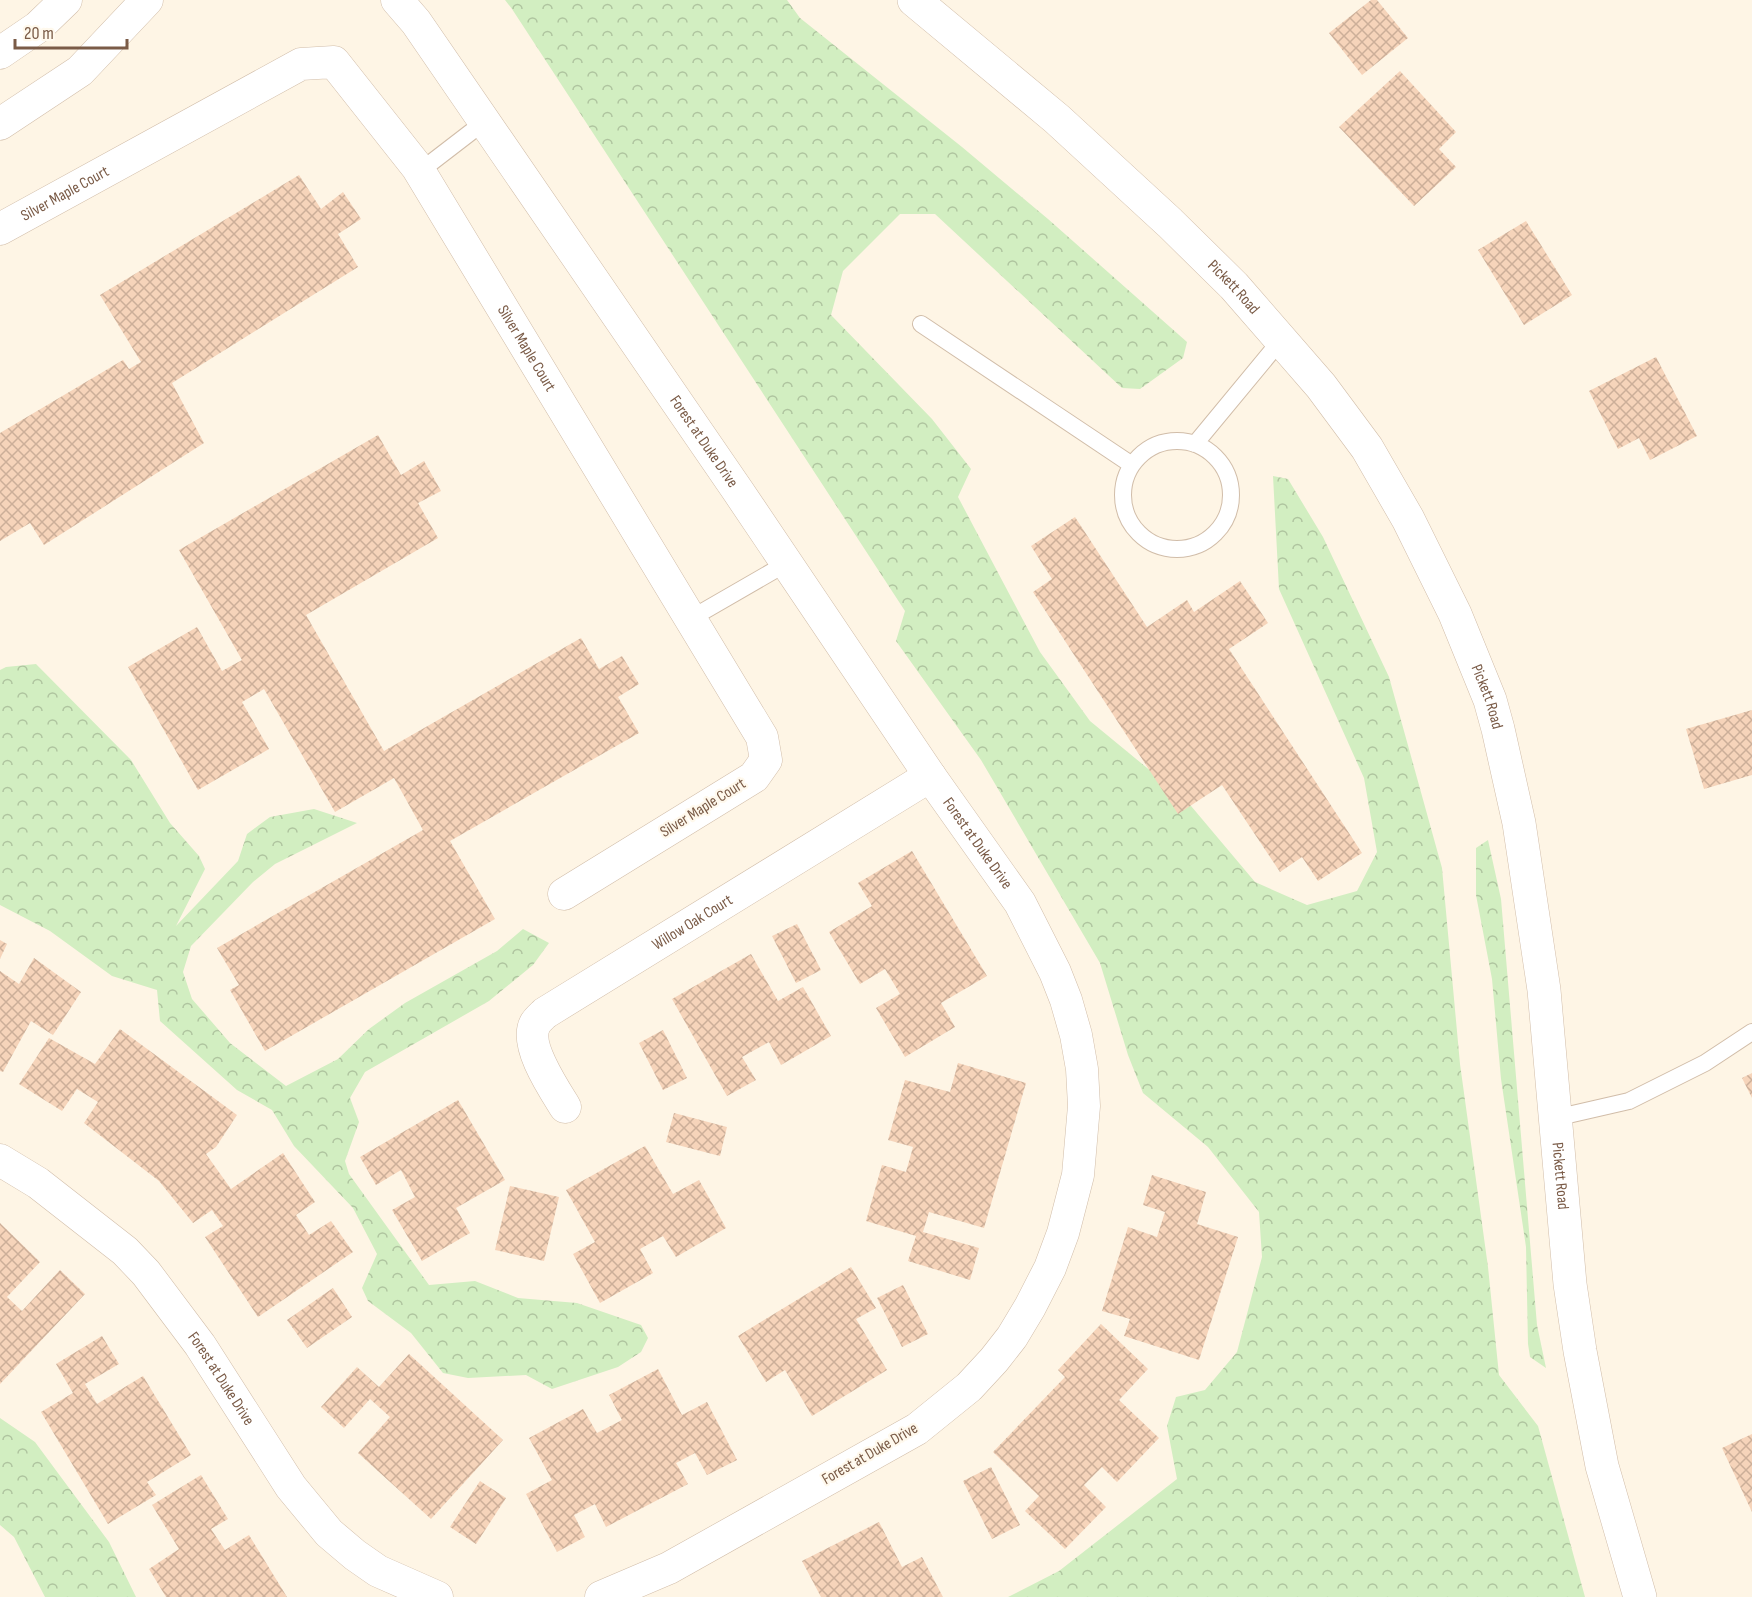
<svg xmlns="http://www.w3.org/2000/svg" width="1752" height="1597" font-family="'Sofia Sans Condensed',sans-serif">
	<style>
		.forest { fill: url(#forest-crowns) }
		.building { fill: url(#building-cross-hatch) }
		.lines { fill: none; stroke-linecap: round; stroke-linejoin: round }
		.service-casing { stroke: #d1bda9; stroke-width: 18 }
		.minor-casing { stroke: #d1bda9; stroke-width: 33 }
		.tertiary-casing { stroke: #d1bda9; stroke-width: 34 }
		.service { stroke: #fff; stroke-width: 16 }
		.minor { stroke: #fff; stroke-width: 32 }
		.tertiary { stroke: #fff; stroke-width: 33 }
		.labels { text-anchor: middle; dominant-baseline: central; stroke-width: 4.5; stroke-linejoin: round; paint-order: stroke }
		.street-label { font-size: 16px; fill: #7a5b47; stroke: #fff9ed }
	</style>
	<defs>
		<pattern id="forest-crowns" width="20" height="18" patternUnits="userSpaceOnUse" patternTransform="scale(1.5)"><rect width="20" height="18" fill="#d2eec1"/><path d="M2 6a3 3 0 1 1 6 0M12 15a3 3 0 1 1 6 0" fill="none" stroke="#afc49f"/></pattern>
		<pattern id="building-cross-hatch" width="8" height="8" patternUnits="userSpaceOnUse" patternTransform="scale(1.5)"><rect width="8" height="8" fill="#f6d4ba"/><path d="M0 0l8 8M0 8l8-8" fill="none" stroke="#ccaf99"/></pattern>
	</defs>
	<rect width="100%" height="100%" fill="#fef5e5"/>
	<path class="forest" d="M505,0H787L800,18L962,147L1048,219L1187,342L1183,358L1140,389L1122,388L935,214H900L843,271L831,315L932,419L971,469L958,497L1040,652L1090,721L1186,800L1255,882L1307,905L1357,891L1377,852L1364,778L1279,589L1273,476L1288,479L1323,537L1389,677L1442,868L1460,1064L1488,1267L1499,1375L1538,1426L1585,1597H1008L1059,1571L1177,1479L1167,1426L1176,1397L1205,1390L1237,1352L1262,1257L1259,1212L1208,1147L1143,1093L1128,1055L1100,963L981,760L896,641L905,611L512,9Z
		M36,664L131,760L170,823L199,856L205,869L176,926L238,861L247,834L270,817L314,809L357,823L275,864L253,882L191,946L183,972L192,999L230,1043L286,1086L338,1059L369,1029L405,1003L497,951L523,929L549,943L533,965L489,1001L365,1072L350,1098L359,1122L345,1161L349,1174L429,1285L475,1281L518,1298L577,1303L641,1325L648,1338L641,1352L618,1367L552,1389L526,1375L468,1378L443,1373L411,1333L368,1301L362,1288L377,1254L353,1208L294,1146L272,1110L237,1090L160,1021L157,990L112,976L50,931L0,905V670L6,667Z
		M1488,840L1501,899L1537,1325L1546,1368L1530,1357L1528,1344L1526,1247L1501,1079L1492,979L1476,895V848Z
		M0,1418L35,1442L109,1542L136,1597H45L14,1537L0,1525Z"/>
	<path class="building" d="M1371,0H1377L1408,38L1362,75L1329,33Z
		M1400,71L1456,132L1439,149L1456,167L1414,206L1339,127Z
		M299,175L321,209L343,192L361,219L338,234L358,267L172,383L204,443L44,545L30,523L0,541V433L123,360L129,369L141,362L100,295Z
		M1526,221L1572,295L1524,325L1478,250Z
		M1656,357L1697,436L1650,460L1639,438L1618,449L1589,391Z
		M378,435L401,475L424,461L441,491L418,503L438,538L306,615L384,751L581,638L599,669L622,656L639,684L618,697L639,733L450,841L495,919L265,1051L230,990L239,985L217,948L423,830L394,778L335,812L264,689L242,702L269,749L198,790L128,667L197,627L222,671L242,660L179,550Z
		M1075,517L1147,627L1187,600L1194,612L1240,581L1268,623L1229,649L1362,853L1318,881L1302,857L1280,872L1222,785L1178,814L1033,592L1052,579L1031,546Z
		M1752,710V775L1704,789L1686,729Z
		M912,851L987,976L941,1003L955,1027L905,1057L876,1008L900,994L885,969L860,984L829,932L872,906L858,883Z
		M797,924L821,970L796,983L772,936Z
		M0,940L7,944L0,959Z
		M751,954L778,1001L803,987L831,1036L781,1065L769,1042L742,1057L756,1080L727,1096L672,999Z
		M34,958L81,992L53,1035L31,1021L3,1072L0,1071V971L19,984Z
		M120,1029L237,1115L216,1147L206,1154L231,1189L283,1153L315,1202L296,1215L309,1235L331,1221L353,1252L258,1317L205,1237L223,1226L212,1210L193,1223L159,1181L84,1123L98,1102L77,1089L62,1111L19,1084L49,1038L95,1064Z
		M663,1030L687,1078L663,1090L639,1043Z
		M958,1063L1026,1083L984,1228L929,1212L923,1232L979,1248L970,1280L908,1261L916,1236L866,1221L882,1165L906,1172L913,1147L888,1140L905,1080L950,1092Z
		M1752,1073V1098L1742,1078Z
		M458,1100L505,1180L456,1208L470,1233L422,1261L392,1210L415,1197L401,1170L376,1185L360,1157Z
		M674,1113L727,1127L720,1156L666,1142Z
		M645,1146L673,1194L699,1180L726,1228L676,1257L663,1236L640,1249L653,1273L600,1303L573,1254L595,1242L566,1190Z
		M1152,1175L1206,1192L1197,1224L1238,1237L1199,1360L1124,1336L1130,1319L1102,1311L1128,1227L1157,1237L1165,1212L1143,1205Z
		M510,1186L559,1197L544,1261L495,1250Z
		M0,1223L40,1262L7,1297L22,1311L60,1270L85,1294L0,1384Z
		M851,1267L876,1308L856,1319L887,1370L812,1416L785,1370L766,1382L738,1336Z
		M903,1285L928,1334L902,1347L877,1298Z
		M333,1288L352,1317L307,1348L287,1320Z
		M1101,1324L1148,1369L1119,1400L1159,1438L1117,1482L1102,1467L1084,1485L1106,1507L1065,1549L1025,1511L1039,1496L993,1452L1065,1377L1058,1370Z
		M102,1336L119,1364L85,1384L97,1404L143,1376L191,1455L147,1482L156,1495L108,1524L41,1412L73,1393L56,1364Z
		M409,1354L503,1440L431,1519L358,1453L390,1417L370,1399L344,1428L321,1407L357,1367L379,1387Z
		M658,1369L682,1415L707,1402L737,1460L707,1475L695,1453L676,1463L688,1484L606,1527L595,1504L574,1515L585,1537L557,1552L526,1494L552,1480L529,1438L583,1409L597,1433L622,1420L609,1395Z
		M1752,1434V1512L1722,1448Z
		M991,1467L1020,1525L992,1539L963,1481Z
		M201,1475L228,1519L211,1529L225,1550L249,1535L287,1597H166L149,1569L179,1549L152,1505Z
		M480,1481L506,1498L476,1544L450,1527Z
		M879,1522L902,1567L922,1557L943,1597H821L802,1561Z"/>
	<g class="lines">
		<defs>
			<path id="service" d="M419,172L484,122
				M921,324L1132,465
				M1123 495a54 54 0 1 1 108 0a54 54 0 1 1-108 0Z
				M1195,444L1281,340
				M690,619L787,563
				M1555,1118L1629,1101L1705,1063L1752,1032"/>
			<g id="minor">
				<path id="s1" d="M397,0L416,22L738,491L930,776L1020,903L1055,972L1066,1000L1076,1035L1082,1069L1084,1106L1078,1175L1063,1233L1050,1268L1030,1307L1012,1337L994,1360L969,1387L917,1429L669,1568L601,1597"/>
				<path d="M0,53L38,27L66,0"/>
				<path d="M0,124L80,71L147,0"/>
				<path id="s2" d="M0,229L301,64L334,62L417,167L762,737L766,760L754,777L564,894"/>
				<path id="s3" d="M565,1107C554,1089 524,1045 535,1024C537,1020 542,1016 545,1013L930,776"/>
				<path id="s4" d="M0,1160L38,1183L125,1251L146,1273L200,1345L291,1487L329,1533L355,1555L378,1571L437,1597"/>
			</g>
			<g id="tertiary">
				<path id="s5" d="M914,0L1057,119L1170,223L1234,286L1321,386L1367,448L1408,519L1455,614L1490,700L1498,729L1519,823L1544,990L1570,1284L1580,1351L1602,1466L1640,1597"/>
			</g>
		</defs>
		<use href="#service" class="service-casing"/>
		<use href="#minor" class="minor-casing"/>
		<use href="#tertiary" class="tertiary-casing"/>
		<use href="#service" class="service"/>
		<use href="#minor" class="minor"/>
		<use href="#tertiary" class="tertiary"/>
	</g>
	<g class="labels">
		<g class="street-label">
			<text stroke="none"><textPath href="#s2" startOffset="74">Silver Maple Court</textPath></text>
			<text stroke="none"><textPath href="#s5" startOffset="430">Pickett Road</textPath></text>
			<text stroke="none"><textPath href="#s2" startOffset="722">Silver Maple Court</textPath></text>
			<text stroke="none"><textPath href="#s1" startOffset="538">Forest at Duke Drive</textPath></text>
			<text stroke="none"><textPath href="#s5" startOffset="916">Pickett Road</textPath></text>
			<text transform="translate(703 808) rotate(-32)">Silver Maple Court</text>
			<text stroke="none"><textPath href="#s1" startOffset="1024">Forest at Duke Drive</textPath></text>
			<text stroke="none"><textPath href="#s3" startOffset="279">Willow Oak Court</textPath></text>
			<text stroke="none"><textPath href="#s5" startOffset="1402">Pickett Road</textPath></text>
			<text stroke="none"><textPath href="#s4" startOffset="315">Forest at Duke Drive</textPath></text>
			<text transform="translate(870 1454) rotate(-30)">Forest at Duke Drive</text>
		</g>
	</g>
	<path d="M15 39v9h112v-9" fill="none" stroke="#7a5b47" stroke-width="3"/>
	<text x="24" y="39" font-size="18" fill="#7a5b47" stroke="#fff9ed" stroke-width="4.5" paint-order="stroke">20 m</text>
</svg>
